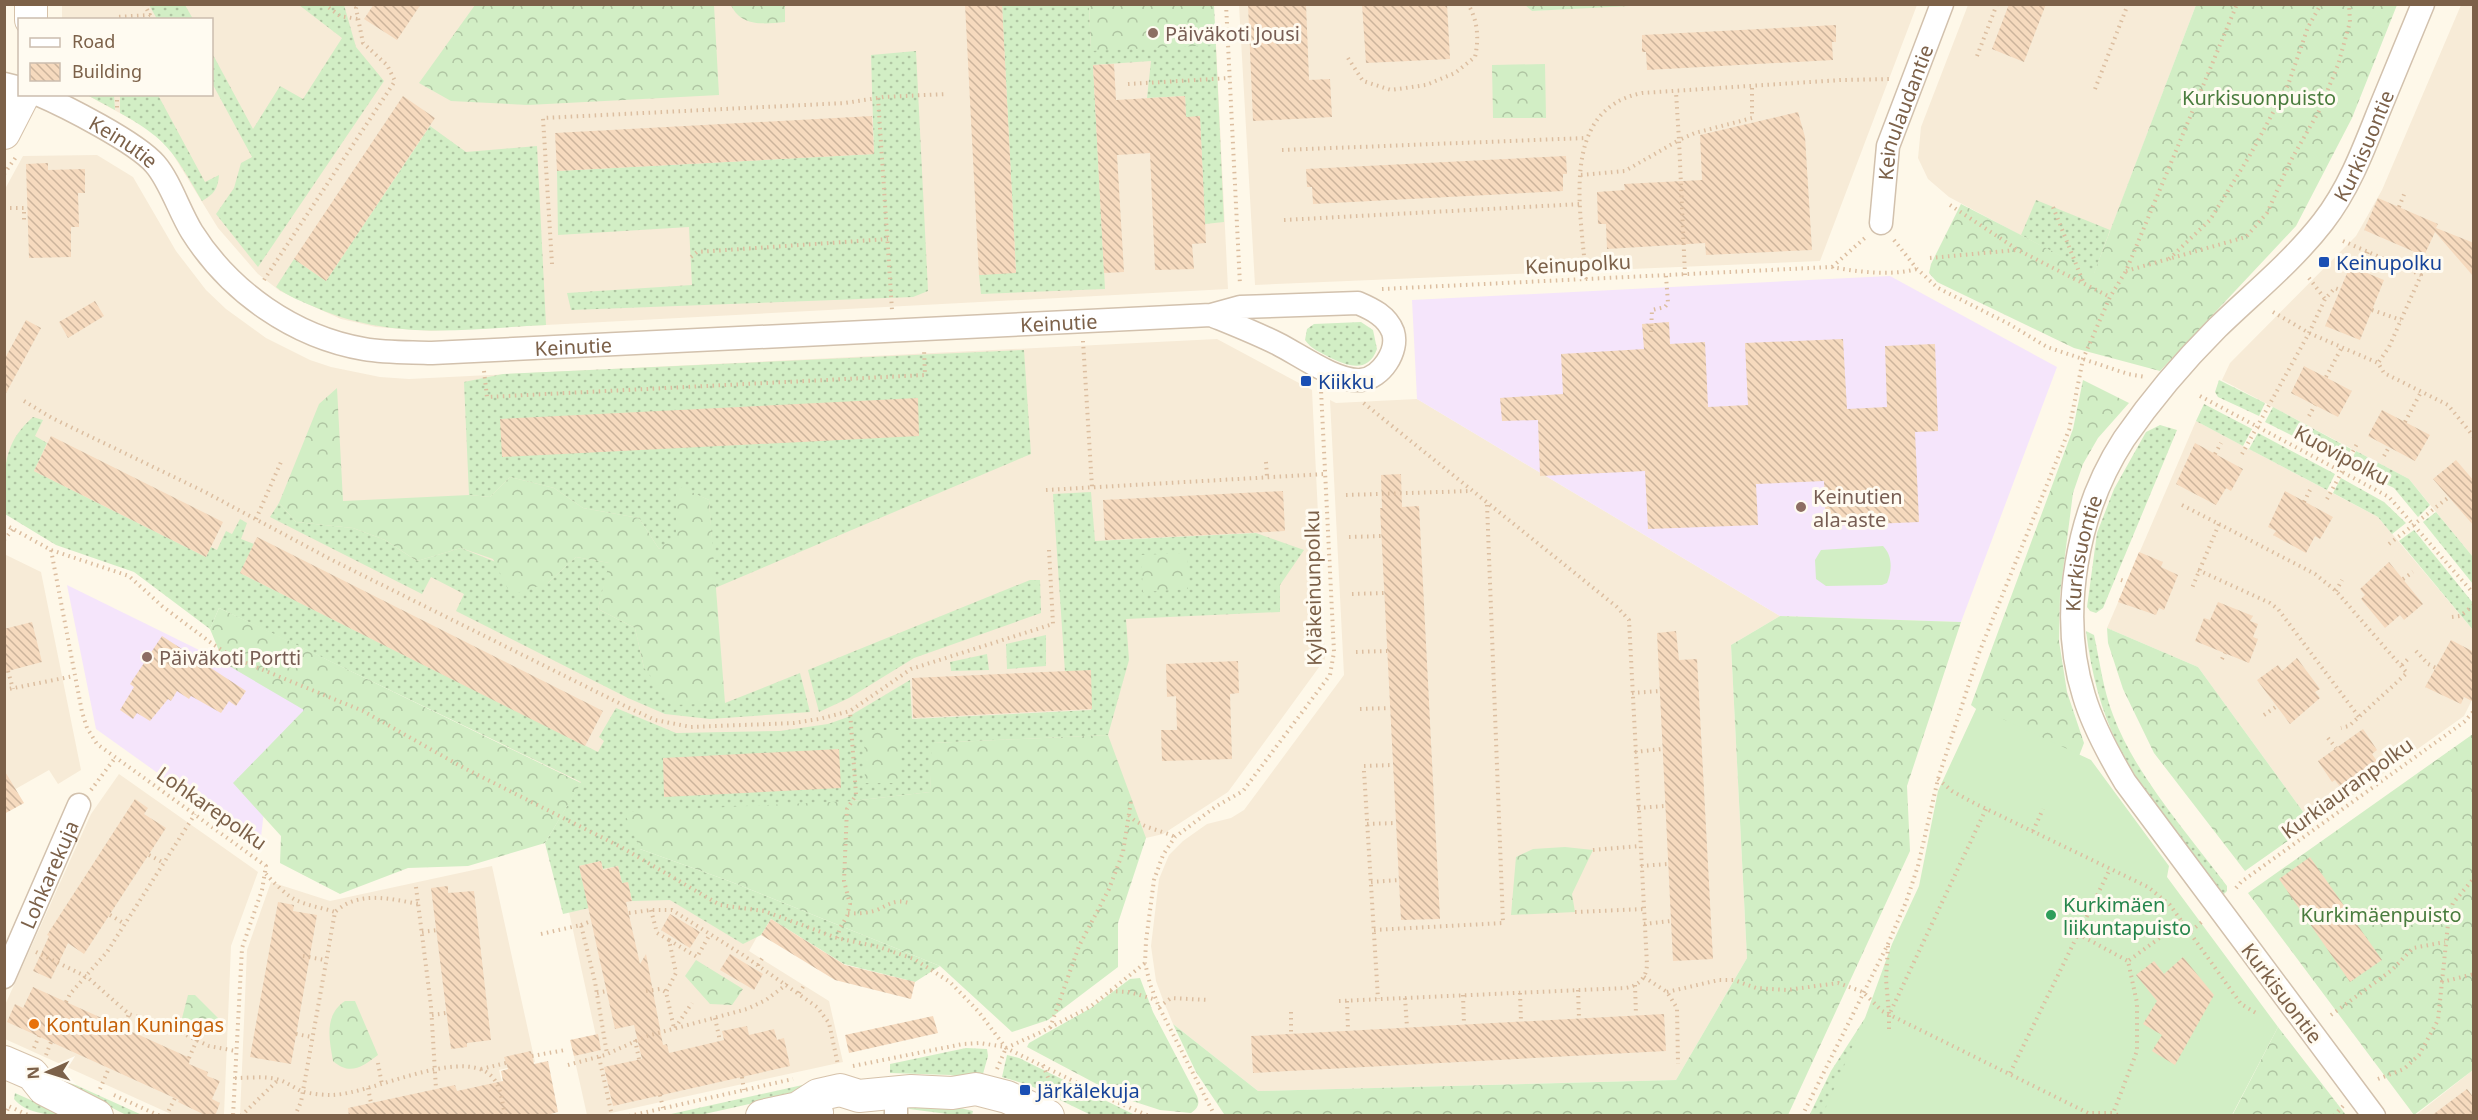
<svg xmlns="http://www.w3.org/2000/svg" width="2478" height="1120" font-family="'Noto Sans',sans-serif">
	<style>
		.residential { fill: #f7ebd7 }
		.education { fill: #f5e5fb }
		.grass { fill: url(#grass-dots) }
		.forest { fill: url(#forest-crowns) }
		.pitch { fill: #d2eec5 }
		.building { fill: url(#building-back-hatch) }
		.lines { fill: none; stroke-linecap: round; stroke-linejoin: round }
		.street-casing { stroke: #d2c1ad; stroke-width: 25 }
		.secondary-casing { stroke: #d6c2aa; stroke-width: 34 }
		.path { stroke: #dcbea0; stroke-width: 4; stroke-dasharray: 1.5 4.5; stroke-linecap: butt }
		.street { stroke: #fff; stroke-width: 22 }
		.secondary { stroke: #fff; stroke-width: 32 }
		.education-dot { fill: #8d6e63; stroke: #fffbf1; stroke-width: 2 }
		.transit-dot { fill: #1a4fb4; stroke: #fffbf1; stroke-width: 2 }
		.leisure-dot { fill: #2e9e5b; stroke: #fffbf1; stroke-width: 2 }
		.food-dot { fill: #e8710a; stroke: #fffbf1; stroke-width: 2 }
		.labels { text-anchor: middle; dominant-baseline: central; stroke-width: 6; stroke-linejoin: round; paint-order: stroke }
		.education-label { font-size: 20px; fill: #785e54; stroke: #fffbf1; text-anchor: start }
		.park-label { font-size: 20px; fill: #497c3d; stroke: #fffbf1 }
		.street-label { font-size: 20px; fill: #7c6149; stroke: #fffbf1 }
		.transit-label { font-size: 20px; fill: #164399; stroke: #fffbf1; text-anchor: start }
		.leisure-label { font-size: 20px; fill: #27864d; stroke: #fffbf1; text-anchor: start }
		.food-label { font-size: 20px; fill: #c56008; stroke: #fffbf1; text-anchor: start }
	</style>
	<defs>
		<pattern id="grass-dots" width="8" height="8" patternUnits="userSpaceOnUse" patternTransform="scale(1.5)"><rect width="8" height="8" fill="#d2eec5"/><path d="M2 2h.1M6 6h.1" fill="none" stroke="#afc4a2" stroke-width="1.8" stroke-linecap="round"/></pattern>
		<pattern id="forest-crowns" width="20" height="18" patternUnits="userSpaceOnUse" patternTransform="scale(1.5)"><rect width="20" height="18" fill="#d2eec5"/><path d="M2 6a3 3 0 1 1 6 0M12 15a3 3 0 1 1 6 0" fill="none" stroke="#afc4a2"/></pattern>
		<pattern id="building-back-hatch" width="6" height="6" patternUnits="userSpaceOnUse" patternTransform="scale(1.5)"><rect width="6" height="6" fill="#f6dabe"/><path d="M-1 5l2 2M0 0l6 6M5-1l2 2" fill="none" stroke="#ccb49c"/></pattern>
	</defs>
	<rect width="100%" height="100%" fill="#fef8e9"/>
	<path class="residential" d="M1525,4L1532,11L1650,4L1917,5L1820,261L1255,285L1239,5Z
		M62,5H1089L1092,51L1216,45L1228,289L431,331L376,327L341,319L310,305L280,291L258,274L218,228L169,148L147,128L87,95L212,94V20L62,19Z
		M1968,5H2196L2094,274L1949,197L1928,179L1918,158L1921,127Z
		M2461,5H2473V557L2409,479L2222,380L2230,363L2356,236L2382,190Z
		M97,155L133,177L176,251L206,290L226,309L266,338L310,360L331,367L380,377L409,379L1217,339L1312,390L1325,659L1228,792L1163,834L1146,838L1048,1020L598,791L5,502V189L23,156Z
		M1417,399L1780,616L1731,645L1747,958L1676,1080L1258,1091L1173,1024L1163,1000L1156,981L1151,946L1159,879L1169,855L1183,841L1207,824L1231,818L1244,810L1344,675L1330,400L1336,403Z
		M2196,421L2378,517L2473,630V698L2464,716L2312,824L2198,667L2107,628Z
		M4,554L41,572L81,770L58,784L49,770L5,795Z
		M119,774L258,872L231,946L224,1115H173L5,1039V1005L91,814Z
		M591,844L762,928L749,951L829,1001L843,1062L602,1115H587L571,1043L596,1036L556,852Z
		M492,866L535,1062L499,1070L510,1115L240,1116L247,950L271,882L330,901Z
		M2473,1070V1115H2416Z"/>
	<path class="education" d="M1890,276L2057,367L1961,622L1780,616L1417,399L1412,300Z
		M67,585L358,728L269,767L260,846L96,729Z"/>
	<path class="grass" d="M149,5H185L193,19H157Z
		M299,5H344L356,47L384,81L258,267L216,214L234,188L241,163L252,157L212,83V53L253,129L280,86L303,99L342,38Z
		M1002,5H1089L1091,50L1207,5H1214L1224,222L1205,224L1200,117H1186L1185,96L1147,98L1151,61L1093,65L1105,289L981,294L979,275L1016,272Z
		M916,51L928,291L913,297L571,310L567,293L692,285L689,227L558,235L557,171L874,154L871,55Z
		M87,95H114L115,110Z
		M120,95H158L205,182L219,175C218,189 214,194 202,201C175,155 169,140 120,113Z
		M430,126L466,152L537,146L546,325C465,329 393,341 317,308C303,302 287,296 276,287L294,259L326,281Z
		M2036,200L2110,230L2094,274L2021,235Z
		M1361,322L1373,330L1377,349C1368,374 1347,366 1329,357C1320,352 1311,349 1305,340L1307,329L1314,324Z
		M1024,350L1031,454L715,588L709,500L676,486V536L659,549L639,518L583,508L554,488L510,477L490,497L469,495L464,382L503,374Z
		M2219,380L2265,403L2259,416L2218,397L2215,392Z
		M2204,404L2252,429L2243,446L2196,421Z
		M2273,407L2351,449L2345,462L2265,422Z
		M33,417L43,420L35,436L47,443L34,471L206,557L211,547L217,550L226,531L232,534L240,519L247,523L241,539L254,544L240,573L598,752L604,741L599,737L616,708L676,733L780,731L828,724L848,717L910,680L912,719L1091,710L1089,671L1065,672L1053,494L1091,492L1095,541L1256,533L1304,550L1280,585V612L1126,619L1129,660L1108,735L933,743L930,792L852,801L640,849L729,881L940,966L915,982L844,964L771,919L761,935L743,944L670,900L632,901L628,883H622L618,866L603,869L601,861L579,866L589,908L563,914L545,843L581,782L219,608L210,629L134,572L56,545L5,514C5,472 0,446 33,417Z
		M2160,425L2177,430L2103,608L2096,613L2090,611L2087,607L2097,533L2114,489L2146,432Z
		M2258,433L2335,474L2327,490L2249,449Z
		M2356,451L2409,479L2430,505L2418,517L2394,488L2348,466Z
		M2341,478L2384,502L2406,523L2392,534L2378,517L2333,493Z
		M279,503L296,522L353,528L385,540L417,561L461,548L548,583L576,557L610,563L598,609L635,628L644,668L725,703L800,673L810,712L710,719L665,714L628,698L456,611L464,594L431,577L422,594L270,517Z
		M2436,512L2473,557V584L2423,522Z
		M2414,530L2473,603V630L2399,541Z
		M1030,580H1040L1041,613L914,658L849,698L819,712L808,670Z
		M2086,631L2094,635C2100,662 2103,689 2113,715C2135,775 2189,835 2227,886V891L2223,895C2190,849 2146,798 2120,749C2101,712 2091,672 2086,631Z
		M1046,635V666L1007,669L1006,644Z
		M987,654L989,670L951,671L950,662Z
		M1865,1018L1840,1115L1809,1116L1831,1071Z
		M966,1048L987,1049L988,1056L981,1081L950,1075L890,1073V1064Z
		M1007,1055L1019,1058L1135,1115H1091L1029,1085L1002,1077Z
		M67,1081L142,1115H126L66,1084Z
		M816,1082L817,1089L700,1115L662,1116Z
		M15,1093L64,1115C47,1115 26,1113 14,1099Z
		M912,1105L956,1107L973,1111L972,1115L963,1116L909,1109Z"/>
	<path class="forest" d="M475,5H714L719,95L528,105L451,101L419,83Z
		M731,5H785V22C764,24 741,27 731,5Z
		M1089,5H1213L1216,45L1091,51Z
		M1525,5H1650L1532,11Z
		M2196,5H2397L2352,118L2296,226L2160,371L2074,348L1937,282L1929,273L1931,264L1961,204L2094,273Z
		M1545,64L1546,118H1493L1492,65Z
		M2083,380L2129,403L2098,438L2083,464L2073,493L2060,594L2059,641L2067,692L2084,743L2079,756L1980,712L1971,705L2073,429Z
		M337,388L343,501L469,495L490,497L510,477L554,488L583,508L639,518L659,549L676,535V485L709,500L725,703L674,705L644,668L635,628L598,609L609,563L576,557L548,583L511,595L493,559L461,548L417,561L385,540L353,528L296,522L279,503L319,404Z
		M1187,553L1188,589L1143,592L1141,555Z
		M219,608L262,628L581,783L545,843L468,866L408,868L340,894L280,863L281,836L233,783L304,710L224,663L210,629Z
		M1780,616L1961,622L1907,786L1910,851L1788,1115L1224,1114L1196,1072L1173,1024L1258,1091L1676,1080L1747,958L1731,645Z
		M2107,628L2198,667L2312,824L2245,871L2154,753L2123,689L2108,643Z
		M864,730H899L900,783H865Z
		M2473,734V1070L2414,1115L2248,893Z
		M1108,735L1146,838L1118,923V967L1048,1020L1012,1032L940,966L729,881L640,849L624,812L852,801L930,792L932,743Z
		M1565,847L1593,850L1572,894L1575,912L1511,915L1516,857L1533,849Z
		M696,960L743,989L732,1005L710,1004L685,976Z
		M1140,978L1153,1012L1197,1096C1200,1104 1198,1108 1191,1113L1160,1110L1123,1098L1027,1047L1029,1043L1091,1008L1130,979Z
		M188,995H195L218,1018L217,1035L181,1022Z
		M345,1001H355L378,1055C362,1067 350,1076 333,1061C329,1039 324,1015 345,1001Z
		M2278,1027L2346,1115L2232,1116Z"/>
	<path class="pitch" d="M1883,546C1893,556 1892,571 1887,583L1882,585L1826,586L1816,579L1815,560L1821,550Z
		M1977,707L2091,760L2169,866L2167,877L2278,1027L2232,1115L1822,1116L1865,1018L1892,944L1919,886L1938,791Z"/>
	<path class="building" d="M374,4H421L397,40L364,19Z
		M965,4H1002L1016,273L979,275Z
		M1248,4H1306L1309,80L1330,79L1332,117L1253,121Z
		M1362,4H1447L1450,59L1366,63Z
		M2009,4H2046L2024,62L1992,49Z
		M1836,25V42H1832L1833,60L1647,70L1646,52H1642V35Z
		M1114,64L1116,100L1185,96L1186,117L1200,116L1206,243L1192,244L1194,269L1155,270L1150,153L1117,155L1124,272L1104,273L1093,65Z
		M403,96L435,118L326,281L294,259Z
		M1798,112L1805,137L1812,250L1706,255L1705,243L1607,249L1606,224H1598L1597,192L1625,190L1624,184L1702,180L1700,135Z
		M872,116L874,154L557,171L555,133Z
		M1566,156L1567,174H1563V191L1313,204L1312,187H1307L1306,169Z
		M48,163V170L85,169V193H78L79,227H71V257L29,258L26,164Z
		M2378,198L2438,224L2436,228L2474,243V277L2435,232L2424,256L2364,230Z
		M2350,266L2384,280L2360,340L2325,326Z
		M95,301L104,316L68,338L59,322Z
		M26,320L41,328L4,397V360Z
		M1669,322L1670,344L1705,342L1708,407L1748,405L1745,343L1843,339L1847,409L1887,407L1885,346L1935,344L1938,431L1915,432L1919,522L1826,526L1824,481L1756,484L1758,525L1648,529L1645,471L1540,476L1538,420L1502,421L1500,398L1563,394L1561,354L1644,349L1642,324Z
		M2304,366L2352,391L2338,417L2291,393Z
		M918,398L919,436L502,457L500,419Z
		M2382,410L2430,435L2415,461L2368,436Z
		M51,436L223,522L206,557L34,471Z
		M2195,443L2243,469L2231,491L2226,488L2216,505L2176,484Z
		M2456,460L2474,481V526L2433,479Z
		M1401,474L1402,507L1419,506L1440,919L1401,920L1380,508H1382L1381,475Z
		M1283,491L1285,531L1105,540L1103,500Z
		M2285,491L2333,517L2320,539L2315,536L2306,553L2273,535L2276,531L2268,527Z
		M257,537L603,711L585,746L240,573Z
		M2139,552L2163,562L2161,567L2178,575L2164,610L2159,608L2156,615L2118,602Z
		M2389,562L2423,604L2404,620L2400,615L2385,628L2361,599L2365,595L2360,589Z
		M2218,602L2253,616L2250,621L2258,624L2253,637L2258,639L2249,663L2195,641L2204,618L2210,620Z
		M32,622L42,662L4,672V629Z
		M1676,631L1679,660L1697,659L1713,959L1673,961L1657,633Z
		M162,636L246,691L236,706L229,701L221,713L191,696L189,699L177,691L171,701L168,699L150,721L137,713L133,719L120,710L134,687L130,684Z
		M2451,640L2474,652V702L2464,697L2461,704L2425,687Z
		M2297,658L2320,689L2315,692L2320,698L2290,724L2257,680L2278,665L2282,671Z
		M1238,661L1239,693L1230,694L1232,759L1162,761L1161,730H1177L1176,696L1167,697L1166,664Z
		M1091,670L1092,709L913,718L912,678Z
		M2363,729L2377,750L2372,754L2383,770L2353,791L2349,787L2343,791L2335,780L2332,782L2318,761Z
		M839,749L841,788L664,797L663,758Z
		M4,770L24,803L4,814Z
		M135,799L148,808L144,814L166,828L84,954L68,943L51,979L33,971L49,936L47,935Z
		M2310,857L2382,960L2350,982L2279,879Z
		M601,861L603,870L618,866L622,883L628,882L632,901L626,902L640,964L646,954L663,1045L667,1044L669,1053L724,1040L722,1031L747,1026L749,1035L774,1029L777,1040L784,1038L790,1066L613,1106L604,1067L642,1059L634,1025L615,1029L579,866Z
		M448,886V893L474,891L491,1040L467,1043V1047L451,1049L431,888Z
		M278,902L294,905L293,911L317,915L291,1064L250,1057Z
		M670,914L700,932L690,948L661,930Z
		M771,919L845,965L915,982L911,999L835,980L761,935Z
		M730,954L763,974L754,990L720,970Z
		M2183,957L2214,995L2175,1065L2152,1051L2162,1035L2143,1024L2157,1001L2136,975L2154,961L2164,974Z
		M33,987L190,1058L189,1064L208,1072L207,1076L220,1081L212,1099L220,1103L215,1116H207L178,1102L179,1100L7,1022L15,1004L23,1008Z
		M1664,1014L1666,1051L1253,1073L1251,1036Z
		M933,1016L938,1033L849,1053L845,1035Z
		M598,1034L601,1050L574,1056L570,1040Z
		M531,1051L534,1064L548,1061L558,1112L543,1116H349L348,1108L455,1085L457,1091L503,1081L501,1071L508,1069L504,1057Z
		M2467,1089L2474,1098V1116H2431Z"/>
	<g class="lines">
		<defs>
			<g id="street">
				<path d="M4,84L20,88"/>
				<path id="s1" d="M37,94C65,106 136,142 155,164C170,181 179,211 192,232C230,292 294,337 364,349C387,353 410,352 432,353L1211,315L1240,307L1358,303C1372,309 1387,316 1393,332C1399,351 1381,378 1361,380C1336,382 1300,355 1278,344C1256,333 1233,324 1211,315"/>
				<path id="s2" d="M1881,223L1888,146L1942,4"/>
				<path id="s3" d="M4,977L79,805"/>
				<path d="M896,1091V1116"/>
				<path id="s4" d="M2374,1116L2125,782C2109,755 2093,726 2084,696C2058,614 2077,511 2124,439C2151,400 2183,362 2217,328C2253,293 2292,262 2323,222C2348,190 2363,151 2378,113C2393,77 2408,41 2423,4"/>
			</g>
			<path id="secondary" d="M31,4V20
				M4,133L24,94
				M4,1062L32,1074L44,1089L97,1116
				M798,1108L818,1095L840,1090L859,1096L911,1091L952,1093L976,1089L1007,1097L1048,1116
				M762,1116L798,1108L817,1112"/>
		</defs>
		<use href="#street" class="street-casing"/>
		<use href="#secondary" class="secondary-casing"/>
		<path class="path" d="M144,4L150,15
			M324,4L340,16L358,19
			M1226,4L1240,285
			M116,20V17L150,15L152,20
			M1977,56L1997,4
			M1348,58L1363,81L1391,90L1426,85L1455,73L1475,57C1479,39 1478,21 1468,4
			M1128,84L1230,78
			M2095,89L2128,4
			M117,94V112
			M878,98L892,310
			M1282,150L1586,138
			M4,174L16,157
			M1581,175L1625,171L1679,140L1676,92
			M1950,205L2018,250L2110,297
			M2053,207L2084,284
			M2399,207L2405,192
			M4,208H24V220H28
			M1284,220L1581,204
			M1894,240L1917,269L1938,288L2009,324L2047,347L2128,374L2146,377
			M2343,241L2421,275L2389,347L2378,363
			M691,257L697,252L888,239
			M1930,258L2016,250
			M2169,259L2210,220L2250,155L2288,85L2308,27L2321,4
			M552,264L543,118L845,103L884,97L946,94
			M1832,267L1867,236
			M2360,270L2368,252
			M2126,271L2246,237L2267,213L2290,162L2319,111L2338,65L2350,22L2349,4
			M1685,275L1679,140L1695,133L1752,118V87
			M2309,278L2325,299
			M1586,279C1582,215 1557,110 1642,93L1841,80L1890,79
			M264,280L395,81L387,65L363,43L356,8L359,4
			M1382,289L1831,267C1859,272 1890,276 1917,269
			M2372,310L2401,320
			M2273,312L2309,333L2378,363L2384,373L2448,405L2474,437
			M1651,332L1652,310L1665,307L1668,303L1666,276
			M1083,341L1092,487
			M484,371L487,397L925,375L924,349
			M2326,377L2342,347
			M2200,396L2389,497L2474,594
			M24,401L52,418L205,492L330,559L627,707L655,720L691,727L794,723L819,719L850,711L911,669L1053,624L1049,550
			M2309,416L2315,405
			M2405,422L2421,392
			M2215,454L2221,443
			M2242,454L2309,333L2325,299L2335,288L2340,290
			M2384,456L2389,447
			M1266,462L1267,477
			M2473,480H2474
			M1046,490L1325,474
			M1346,495L1471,491
			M2327,499L2358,442
			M2304,502L2310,490
			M2182,505L2219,524L2192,588
			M256,519L281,462
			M4,524L51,550L129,576L162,606L214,645L234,658L363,711L464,768L621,847L720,905L764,911L837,938L879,947L914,959L950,982L978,1011L1006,1048L1112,1100L1149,1116
			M2219,524L2315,574L2336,591L2407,673L2349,726L2341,728
			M1349,537L1382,536
			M4,540L13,529
			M2389,544L2449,497
			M51,550L82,712L87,728L97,744L266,866L262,890L242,948L233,1116
			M2198,570L2270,603L2278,609L2359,717
			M2403,579L2413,572
			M2121,580L2127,582
			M2336,591L2342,580
			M1352,594L1384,593
			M2452,617L2460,616L2474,605
			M2416,651L2428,664L2436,668
			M1356,652L1387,651
			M2222,659L2225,653
			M2402,665L2409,658
			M8,671L13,689
			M4,690L74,676
			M1632,693L1660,691
			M1360,709L1390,708
			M2264,715L2277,706
			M2328,738L2336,748
			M1635,752L1662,749
			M1364,766L1393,765
			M1364,771L1378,999
			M1938,779L1952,791L1974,803L2148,887L2170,905L2241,1004L2256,1013
			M91,790L115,758
			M1638,808L1665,806
			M1129,815C1138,827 1161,830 1175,837
			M1367,824L1396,823
			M2033,831L2043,809
			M1593,850L1640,846
			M149,855L164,863
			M1641,866L1668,864
			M266,874C273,882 289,898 298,901C309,906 323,908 335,912
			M1371,882L1399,880
			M416,887L431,1006L436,1089
			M2236,888L2241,882L2464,722L2474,711
			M651,910L657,933L669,940L676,973L666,992
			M1575,912L1644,909
			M629,913L651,910H672L743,955L817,1007L829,1023L838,1065
			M848,913C858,914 868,913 877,910C890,904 895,899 909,903
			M110,915L125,924
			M1644,924L1671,921
			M581,925L591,921
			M1374,930L1503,923L1487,504
			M2191,931L2204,920
			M422,932L437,930
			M541,934L581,925L595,982L607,1054
			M2078,934L2128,961
			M837,938L840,928L847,916L850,904L844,881L847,809L856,795L850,711
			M669,940L697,957L710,934
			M1888,946L1886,979L1889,1014
			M36,952L87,977L129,1014L184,1034L209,1046L236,1051
			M303,956L325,960
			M758,965L763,957
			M1644,977L1667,992L1677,1008L1678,1064
			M2442,982L2449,914L2453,903L2474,878
			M1635,985L1636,1015
			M1578,990L1579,1018
			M646,991L660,989L666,992L674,1028
			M1110,991L1129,992L1157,1000
			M1667,992L1719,980H1734L1756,988L1787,990L1838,983L1863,992L1882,1011L2088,1113H2114L2119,1116
			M597,993L607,991
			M799,993L805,984
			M1520,993L1521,1021
			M1463,995L1464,1024
			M1405,998L1407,1027
			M1339,1001L1625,988C1638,986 1646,979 1647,965L1629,620L1617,607L1361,401
			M1347,1001L1348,1030
			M66,1002L70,994L107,952L195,814
			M1159,1007L1171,998L1208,1000
			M1291,1012V1033
			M432,1015L446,1013
			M2331,1015L2392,970L2413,948L2445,942
			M715,1018L720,1041
			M123,1028L129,1014
			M675,1028L692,1003
			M1050,1028L1079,946L1109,889L1123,852L1131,801
			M1889,1029V1015L1986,809
			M296,1034L312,1037
			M635,1040L639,1059
			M34,1048L39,1036
			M1006,1048L1039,1033L1090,1007L1145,963
			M46,1055L51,1042
			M532,1056L565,1050
			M599,1057L612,1116
			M189,1058L197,1040
			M378,1063L382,1085
			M568,1065L605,1055L647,1036L747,1009L766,1000L787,984
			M1043,1065L1053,1090
			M853,1066L963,1044L980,1043L1005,1047
			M481,1069L506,1063
			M997,1069L1006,1048
			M2010,1073L2110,869
			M742,1077L744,1090
			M235,1078C248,1078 263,1076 276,1079C285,1081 293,1087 301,1091C310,1094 323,1095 333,1095C373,1093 457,1049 489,1074C501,1083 502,1102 505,1116
			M2378,1079L2404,1069L2419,1055L2438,1020L2442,982L2474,974
			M368,1088L371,1103
			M100,1089L109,1068
			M114,1095L160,1116
			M660,1095L663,1108
			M4,1104L30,1116
			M297,1111L301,1102L335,912C359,890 390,899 419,904
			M5,1116L9,1106
			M166,1116L175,1098
			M241,1116L278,1080
			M629,1116L793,1079
			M1215,1116L1159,1007L1150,984L1145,963L1146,941L1154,880L1163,855L1175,837L1215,807L1243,791L1330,675L1334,652L1321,390
			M1802,1116L1888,944L1906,902L1918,866L1938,779L1979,653L2069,430L2083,359L2110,297L2126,271L2237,4
			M2112,1116L2137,1051V1003L2128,961L2183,921
			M2334,1116L2343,1106"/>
		<use href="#street" class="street"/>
		<use href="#secondary" class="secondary"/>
	</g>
	<g class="education-dot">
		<circle cx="1153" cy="33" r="6"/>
		<circle cx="1801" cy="507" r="6"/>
		<circle cx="147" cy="657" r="6"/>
	</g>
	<g class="transit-dot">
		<rect x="2318" y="256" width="12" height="12" rx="3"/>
		<rect x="1300" y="375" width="12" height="12" rx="3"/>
		<rect x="1019" y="1084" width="12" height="12" rx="3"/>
	</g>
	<circle class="leisure-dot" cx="2051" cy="915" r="6"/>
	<circle class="food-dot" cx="34" cy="1024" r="6"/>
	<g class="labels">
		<g class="education-label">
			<text x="1165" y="33">Päiväkoti Jousi</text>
			<text x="1813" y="496">Keinutien<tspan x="1813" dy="23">ala-aste</tspan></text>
			<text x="159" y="657">Päiväkoti Portti</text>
		</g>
		<g class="park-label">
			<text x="2259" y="97">Kurkisuonpuisto</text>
			<text x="2381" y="914">Kurkimäenpuisto</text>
		</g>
		<g class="street-label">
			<text stroke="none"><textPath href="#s2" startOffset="114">Keinulaudantie</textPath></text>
			<text stroke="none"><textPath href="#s1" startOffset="99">Keinutie</textPath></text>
			<text stroke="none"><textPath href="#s4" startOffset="1162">Kurkisuontie</textPath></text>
			<text transform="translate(1578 264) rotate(-3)">Keinupolku</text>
			<text stroke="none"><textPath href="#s1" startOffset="1125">Keinutie</textPath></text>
			<text stroke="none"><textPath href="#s1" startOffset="639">Keinutie</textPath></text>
			<text transform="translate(2342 455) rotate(28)">Kuovipolku</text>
			<text stroke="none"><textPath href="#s4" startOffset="657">Kurkisuontie</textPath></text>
			<text transform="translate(1313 588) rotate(-91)">Kyläkeinunpolku</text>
			<text transform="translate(2347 788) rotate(-36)">Kurkiauranpolku</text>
			<text transform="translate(212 808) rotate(35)">Lohkarepolku</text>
			<text stroke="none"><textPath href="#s3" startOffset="112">Lohkarekuja</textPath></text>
			<text transform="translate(2282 993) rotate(53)">Kurkisuontie</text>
		</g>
		<g class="transit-label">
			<text x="2336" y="262">Keinupolku</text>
			<text x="1318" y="381">Kiikku</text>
			<text x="1037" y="1090">Järkälekuja</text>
		</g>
		<g class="leisure-label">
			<text x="2063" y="904">Kurkimäen<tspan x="2063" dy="23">liikuntapuisto</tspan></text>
		</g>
		<g class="food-label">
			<text x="46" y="1024">Kontulan Kuningas</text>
		</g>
	</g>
	<rect width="2478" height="1120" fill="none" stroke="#7c6149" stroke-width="12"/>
	<rect x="18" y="18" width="195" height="78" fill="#fffbf1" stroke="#cbbdae" stroke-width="1.5"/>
	<rect x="30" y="38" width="30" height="9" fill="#ffffff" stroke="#cbbdae" stroke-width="1.5"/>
	<text x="72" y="48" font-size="18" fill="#7c6149">Road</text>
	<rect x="30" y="63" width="30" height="18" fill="url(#building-back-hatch)" stroke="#cbbdae" stroke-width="1.5"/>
	<text x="72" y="78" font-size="18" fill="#7c6149">Building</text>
	<g transform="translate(48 1072) rotate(267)" stroke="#fffbf1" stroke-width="4.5" paint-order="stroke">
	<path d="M0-4.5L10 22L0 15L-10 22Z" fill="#7c6149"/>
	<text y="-9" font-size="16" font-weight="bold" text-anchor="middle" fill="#7c6149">N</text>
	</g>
</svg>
